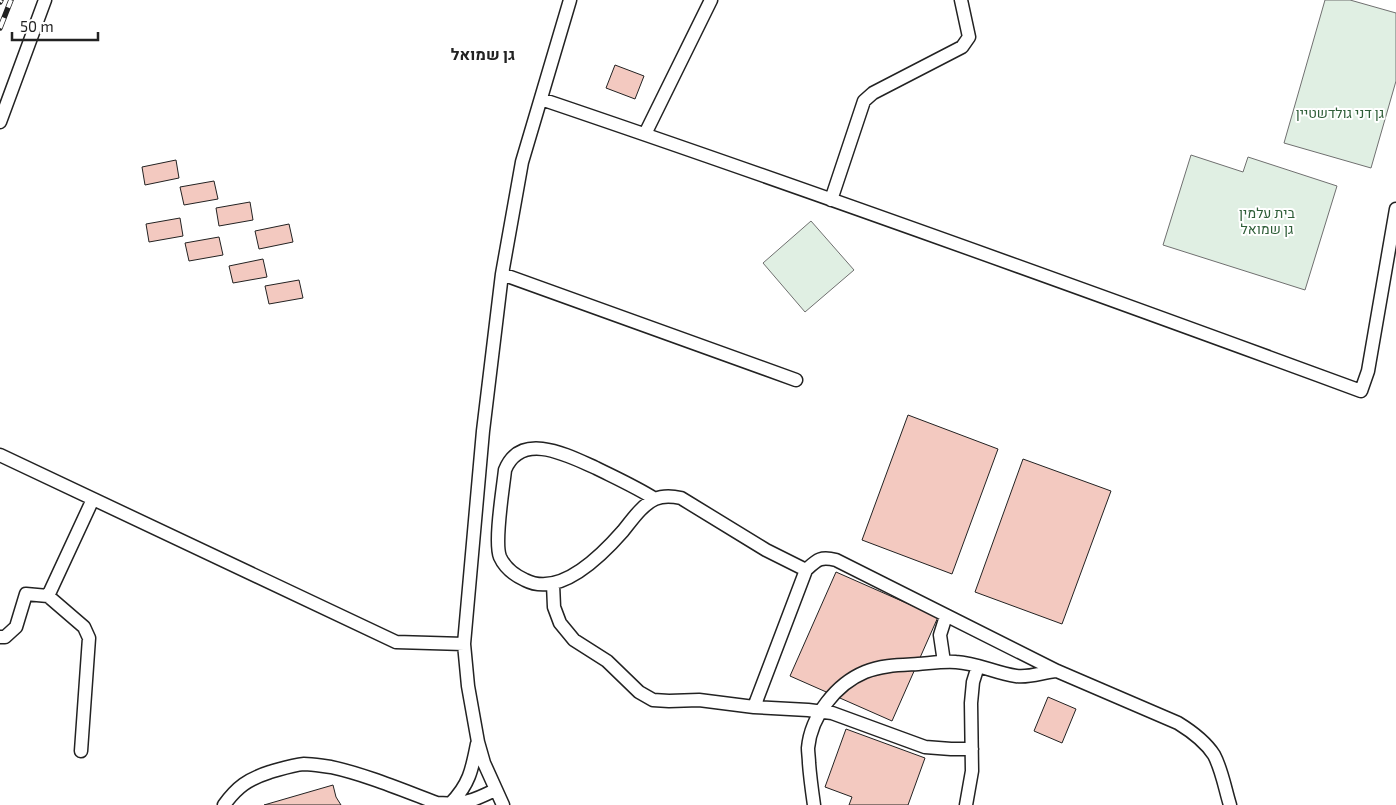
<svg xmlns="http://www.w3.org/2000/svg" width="1396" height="805" font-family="'Exo 2',Heebo,sans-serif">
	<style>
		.green { fill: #e0efe3; stroke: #6f6f6f }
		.building { fill: #f3c9c0; stroke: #222 }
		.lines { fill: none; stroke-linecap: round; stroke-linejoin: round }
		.minor-casing { stroke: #222; stroke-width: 15 }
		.minor { stroke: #fff; stroke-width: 12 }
		.rail-casing { stroke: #222; stroke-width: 5.5 }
		.rail { stroke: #fff; stroke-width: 4; stroke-dasharray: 11; stroke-linecap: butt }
		.labels { text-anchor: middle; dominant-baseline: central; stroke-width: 4; stroke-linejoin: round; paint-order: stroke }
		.park-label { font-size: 14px; fill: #2f5e38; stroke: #fff }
		.quarter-label { font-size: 16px; font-weight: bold; fill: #222; stroke: #fff }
	</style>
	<rect width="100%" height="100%" fill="#fff"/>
	<path class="green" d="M1325,0H1350L1396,13V81L1371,168L1284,143Z
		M1191,155L1243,172L1248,157L1337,186L1305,290L1163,245Z
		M811,221L854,270L805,312L763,263Z"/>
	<path class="building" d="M615,65L644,76L635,99L606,88Z
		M176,160L179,178L145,185L142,167Z
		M214,181L218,199L184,205L180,187Z
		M250,202L253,220L219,226L216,208Z
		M180,218L183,236L149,242L146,224Z
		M289,224L293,242L259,249L255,231Z
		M219,237L223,255L189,261L185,243Z
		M263,259L267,277L233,283L229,266Z
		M299,280L303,298L269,304L265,286Z
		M908,415L998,449L952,574L862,540Z
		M1023,459L1111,491L1062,624L975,592Z
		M836,572L938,617L892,721L790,676Z
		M1048,697L1076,709L1062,743L1034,731Z
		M846,729L925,758L908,805H849L852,797L825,787Z
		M333,785L336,797L341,805H264Z"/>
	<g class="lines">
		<defs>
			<path id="minor" d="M541,99C816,192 1089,291 1361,391L1368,371L1396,209
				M0,122L45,0
				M645,134L711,0
				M831,200L864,101L873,93L962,47L969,37L961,0
				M502,274L796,380
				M0,455L396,642L464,644
				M655,499C636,487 616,478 596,468C569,456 521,430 505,470C503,489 494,542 500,557C505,568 514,575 525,580C560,598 602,555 623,531C632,520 642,505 655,499C664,495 672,496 681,498L766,550L806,570
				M553,584L554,607L560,623L574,640L607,661L639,692L653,700L669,701L699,700L754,707L808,710L832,713L925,747L951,749H972
				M48,596L84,627L89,638L81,751
				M0,637H5L16,627L26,594L48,596L93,499
				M944,662L940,635L946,616
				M754,707L806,570C817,560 820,556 836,560L1057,671L1178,723C1191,731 1205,741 1214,755C1222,770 1225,789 1230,805
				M224,805C237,787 248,779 270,772C281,769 292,765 304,764C313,764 322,766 331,767C367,775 402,790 437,803C463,805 473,801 495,790
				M452,805L450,804C469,785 472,770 477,744
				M503,805L484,763L478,742L468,686L464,644L483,431L502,274L522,162L570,0
				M814,805C812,791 810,777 809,763C809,758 808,753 808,748C811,716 836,684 865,672C882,665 901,665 918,664C931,663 944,661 956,662C977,663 995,673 1016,676C1030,678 1043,672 1057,671
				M966,805L972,771L971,703L973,682L978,666"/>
		</defs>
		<use href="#minor" class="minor-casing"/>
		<use href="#minor" class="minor"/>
		<defs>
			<path id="rail" d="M0,2L1,0
				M0,28L11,0"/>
		</defs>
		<use href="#rail" class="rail-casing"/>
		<use href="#rail" class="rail"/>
	</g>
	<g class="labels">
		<g class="park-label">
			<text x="1340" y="112">גן דני גולדשטיין</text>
			<text x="1267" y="212">בית עלמין<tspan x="1267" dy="16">גן שמואל</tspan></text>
		</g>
		<g class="quarter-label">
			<text x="483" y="53">גן שמואל</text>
		</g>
	</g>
	<path d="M12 32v8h86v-8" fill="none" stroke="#222222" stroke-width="2.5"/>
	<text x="20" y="32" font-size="15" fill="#222222" stroke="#ffffff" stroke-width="4" paint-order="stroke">50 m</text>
</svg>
